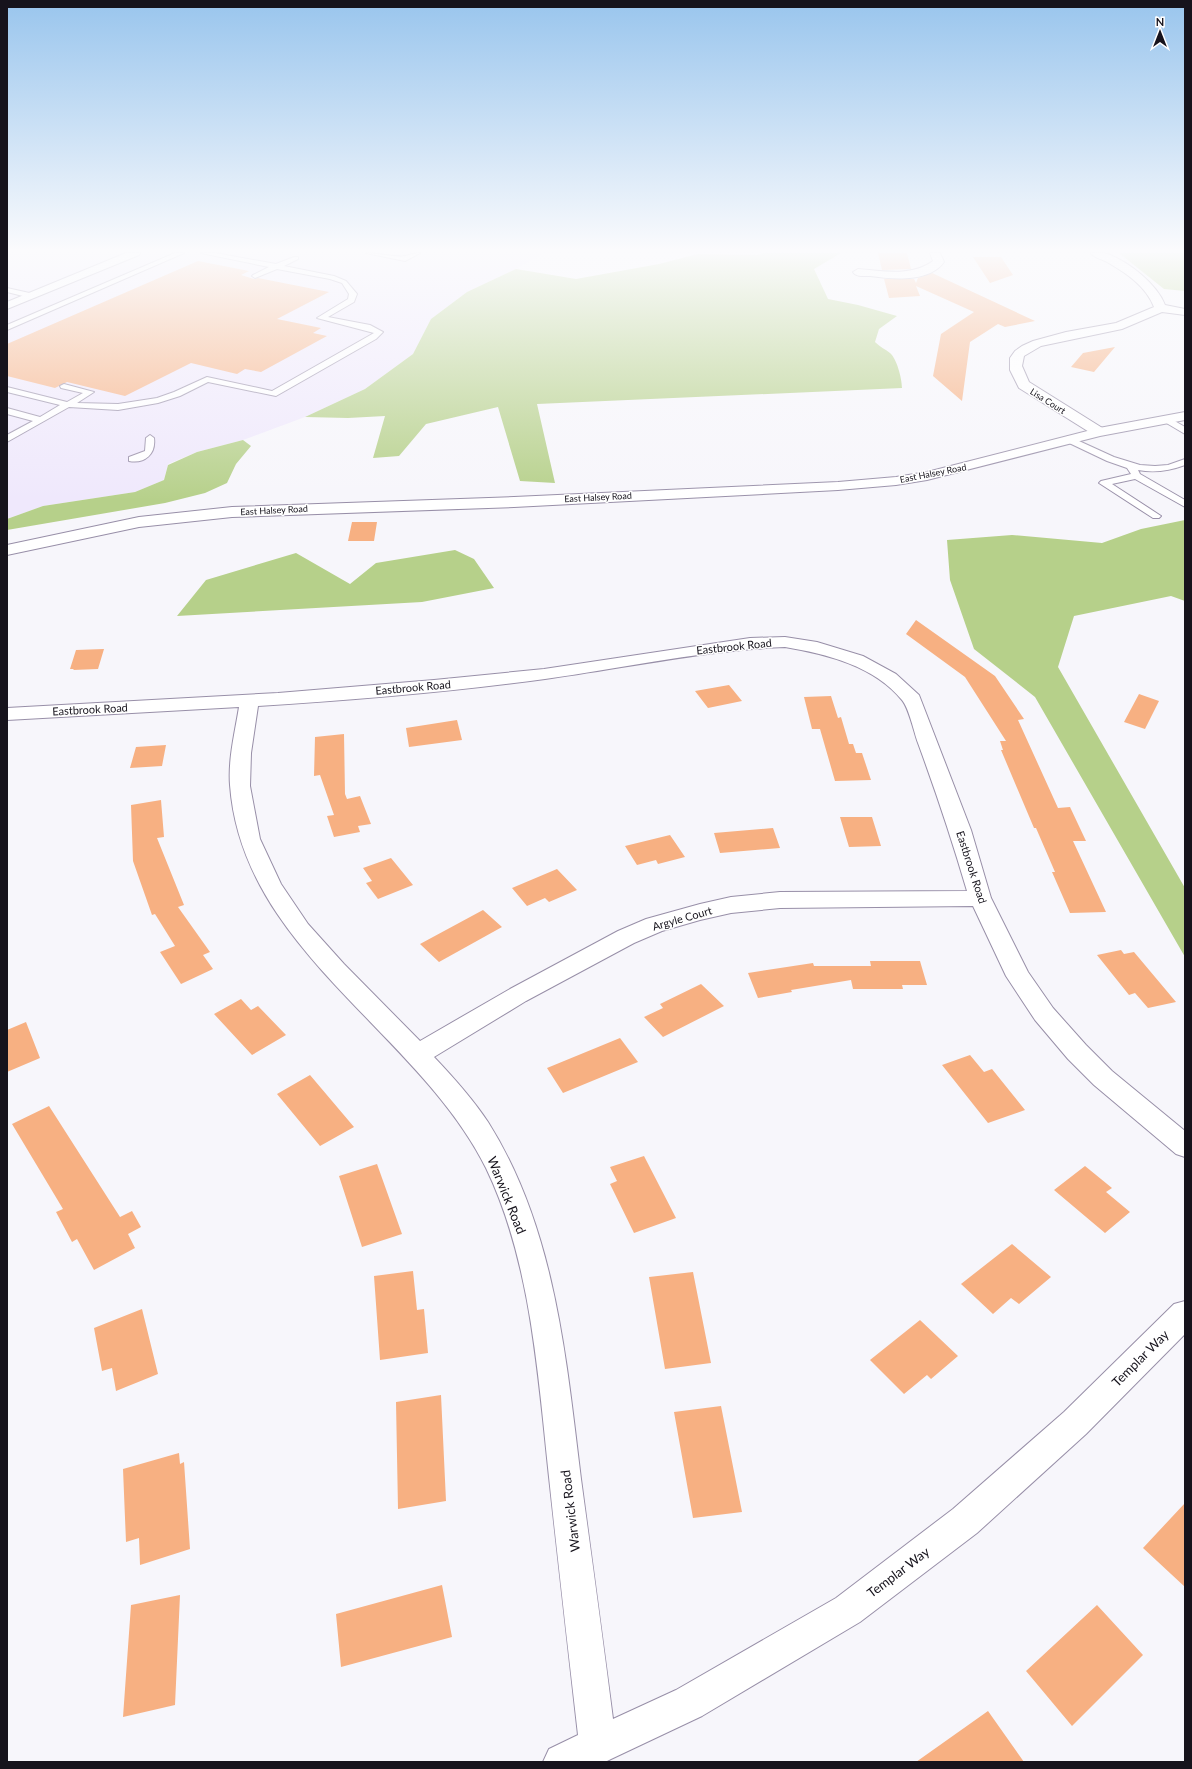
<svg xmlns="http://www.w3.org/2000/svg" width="1192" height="1769" font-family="Lato,sans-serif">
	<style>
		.built { fill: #efe8fc }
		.green { fill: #b6d08a }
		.building { fill: #f7b082 }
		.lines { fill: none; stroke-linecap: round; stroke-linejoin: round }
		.lane-casing { stroke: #988fa8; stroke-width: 2 }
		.street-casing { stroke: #988fa8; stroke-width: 2 }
		.secondary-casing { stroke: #988fa8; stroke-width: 2 }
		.lane { fill: #fff; fill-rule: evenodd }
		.street { fill: #fff; fill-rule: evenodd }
		.secondary { fill: #fff; fill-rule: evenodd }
		.labels { text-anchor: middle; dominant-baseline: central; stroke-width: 3; stroke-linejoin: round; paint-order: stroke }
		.far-street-label { font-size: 9px; fill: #16131c; stroke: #fff }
		.street-label { font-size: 11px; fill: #16131c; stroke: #fff }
		.near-street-label { font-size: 13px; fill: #16131c; stroke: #fff }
	</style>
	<rect width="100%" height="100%" fill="#f7f6fb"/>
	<path class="built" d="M7,253H544L516,269L467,292L431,319L413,354L365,389L305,417L243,440L197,452L168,464L164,480L135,492L43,506L7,519Z"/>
	<path class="green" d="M763,253H841L814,269L828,299L858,305L897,316L879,329L875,342C880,347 885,349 890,353C897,359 902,379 902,388L537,404L555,483L520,481L498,407L426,424L399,456L373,458L385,416L348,418L305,417L365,389L413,354L431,319L467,292L516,269L576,279L659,264L698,254L758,255Z
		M1119,253H1185V291L1164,289Z
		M243,440L251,446L236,464L227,483L205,493L165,503L7,530V519L43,506L135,492L164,480L168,465L197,452Z
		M1185,520V601L1171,596L1074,616L1058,667L1185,888V957L1035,697L974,649L950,580L947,540L1012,535L1102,543L1141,529Z
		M455,550L474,559L494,588L422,602L177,616L206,580L296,553L350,584L376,563Z"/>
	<path class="building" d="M878,253H907L911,269L882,270Z
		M973,257H1001L1013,275L990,283Z
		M198,261L249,271L241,275L254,279L258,278L329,292L277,319L321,328L313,333L327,336L261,372L245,369L237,374L191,363L125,396L67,382L55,388L7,376V344Z
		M932,273L1035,321L1005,327L998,324L970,342L962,401L933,376L941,334L974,312L916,286L920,296L889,298L884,279H914L916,283L918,278Z
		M1115,347L1094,372L1071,367L1083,353Z
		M352,522H377L374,541H348Z
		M916,620L995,676L1024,719L1018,720L1058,808L1070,807L1086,841H1073L1106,912L1070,913L1052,872H1055L1036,828H1034L1001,750H1003L1000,741H1006L965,677L906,634Z
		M104,649L98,669L73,670L74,669H70L76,650Z
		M729,685L742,701L708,708L695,691Z
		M1139,694L1159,701L1145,729L1124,722Z
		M831,696L838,718L841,717L849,744H853L856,753H862L871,780L835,781L820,729H812L804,697Z
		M457,720L462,740L409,747L406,728Z
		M344,734L345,794L347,799L360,796L371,824L358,826L360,832L334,837L327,816L334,815L320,775L314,776L315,737Z
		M166,745L162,766L130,768L136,747Z
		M161,800L164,837L157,838L184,905L178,907L210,952L203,955L213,969L181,984L160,952L175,946L155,914L152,915L133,861L131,805Z
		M840,817H872L881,846L849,847Z
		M773,828L780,848L720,853L714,833Z
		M670,835L685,857L658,864L656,860L637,865L625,846Z
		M391,858L413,885L378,899L366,883L372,881L363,868Z
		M557,869L577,890L549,902L545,898L527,906L512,888Z
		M483,910L502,927L439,962L420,944Z
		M1121,950L1124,954L1134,952L1176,1002L1148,1008L1135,993L1129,995L1097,955Z
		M870,961H920L927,985H902L903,989H853L851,980L791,990L792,992L758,998L748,973L813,963L814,966H871Z
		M701,984L724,1006L663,1037L644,1017L663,1008L660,1004Z
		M241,999L251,1010L258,1006L286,1035L252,1055L214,1014Z
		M26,1022L40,1058L7,1072V1030Z
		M620,1038L638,1062L563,1093L547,1068Z
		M970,1055L984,1072L992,1069L1025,1110L988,1123L942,1065Z
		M310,1075L354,1127L320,1146L277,1094Z
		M49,1106L120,1217L132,1211L141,1227L128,1234L135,1248L94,1270L77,1239L72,1242L56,1212L63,1209L12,1124Z
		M644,1156L676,1218L634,1233L610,1184L617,1181L610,1167Z
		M377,1164L402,1234L362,1247L339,1176Z
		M1085,1166L1112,1188L1106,1192L1130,1212L1105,1233L1054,1190Z
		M1012,1244L1051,1277L1019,1304L1011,1298L993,1314L961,1284Z
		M413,1271L417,1310L424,1309L428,1353L380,1360L374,1276Z
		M693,1272L711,1363L665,1369L649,1277Z
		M142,1309L158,1374L116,1391L112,1368L102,1371L94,1328Z
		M920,1320L958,1356L931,1379L927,1375L904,1394L870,1360Z
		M441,1395L446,1501L398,1509L396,1402Z
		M721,1406L742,1512L693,1518L674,1412Z
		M179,1453L180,1464L184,1462L190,1549L140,1565L139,1538L126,1542L123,1469Z
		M1185,1503V1587L1143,1548Z
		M442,1585L452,1637L341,1667L336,1614Z
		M180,1595L175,1705L123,1717L131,1605Z
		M1097,1605L1143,1655L1072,1726L1026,1671Z
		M988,1711L1024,1762H916Z"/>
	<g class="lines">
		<defs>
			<path id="lane" d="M175,253H184L7,330V325Z
				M201,253H215L276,264L294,257H298V259L284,266L334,276L346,281L357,294L354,302L328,317L370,325L383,332L376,339L276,396L208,382L180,396L158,403L118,410L69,407L7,442V435L33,421L7,414V408L40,417L60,405L7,392V387L67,402L83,393L61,388L60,386L64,384L94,392L77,403L118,404L157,398L174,392L207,377L272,391L374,333L317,318L348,299L349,294L342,283L330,279L277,269L255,278L252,276L253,275L269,267Z
				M366,253C374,253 400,258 405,256C411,255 414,253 420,253L405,261Z
				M7,288L34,294L35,296L31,298L7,292Z
				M1166,416L1185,427V434L1163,421L1162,419Z
				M150,435L154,438C156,454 145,464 129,461V457L145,451L146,438Z
				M1068,436L1114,457L1140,465L1155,466L1168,465L1185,459V465C1169,471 1154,473 1138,470L1140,474L1185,500V507L1135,479L1112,484L1161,516L1159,518H1153L1099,483L1101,481L1131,474L1127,468L1107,461L1065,441L1064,439Z"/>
			<path id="street" d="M930,253H940L944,262C929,283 892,279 870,276C864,276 856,277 853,272L858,269C883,271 911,277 933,261Z
				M1091,253C1096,253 1102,252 1107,254C1128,261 1157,284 1165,305L1185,309V315L1162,312L1122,329L1041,346L1024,356L1022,366L1029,382L1104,429L1106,432L1104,435H1094L1019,388L1010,370V358L1015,351L1022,346L1033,341L1066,332L1116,323L1154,307C1146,286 1126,273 1107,262C1102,259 1094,258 1091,253Z
				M785,637L817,642L863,656L896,674L919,695L971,830L991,898L1028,972L1053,1008L1086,1045L1112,1071L1185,1131V1157L1176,1154L1094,1085L1068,1059L1035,1020L1006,976L973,906L780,908L731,913L700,920L662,931L634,943L526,1001L434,1057C453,1077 472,1098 488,1122C555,1228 566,1357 581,1479C592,1559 603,1639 613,1719L676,1690L836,1598L953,1509L1064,1412L1174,1304L1185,1301V1334L1086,1434L977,1533L860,1622L702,1716L611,1759L605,1762H543L549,1749L578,1735C568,1649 558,1563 549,1477C538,1375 531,1261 486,1168C418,1031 242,950 230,785C228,759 235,732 239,707L7,720V708L278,693L434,680L544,669L750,638ZM785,647C827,654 874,666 902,700C909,708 914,732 918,743C936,792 952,840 967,891L780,892L731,897L700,904L646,919L618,931L510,989L420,1041L344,964L308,924L281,884L260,839L250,786L251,753L258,706C354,700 450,692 545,679C625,668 705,650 785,647Z"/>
			<path id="secondary" d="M126,253H140L139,255L7,309V302Z
				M1185,412V420L1100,436L927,480L896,485L838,490L514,507L232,517L139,527L7,555V545L139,517L232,507L514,497L838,482L896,477L927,472L1099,428Z"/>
		</defs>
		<use href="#lane" class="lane-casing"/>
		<use href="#street" class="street-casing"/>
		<use href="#secondary" class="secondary-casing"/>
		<use href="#lane" class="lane"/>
		<use href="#street" class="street"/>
		<use href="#secondary" class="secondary"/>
	</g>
	<linearGradient id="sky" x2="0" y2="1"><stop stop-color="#99c5ed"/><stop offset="0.5" stop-color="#fbfbfd"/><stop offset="1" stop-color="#fbfbfd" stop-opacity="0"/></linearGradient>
	<rect width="1192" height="501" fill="url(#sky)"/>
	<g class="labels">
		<g class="far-street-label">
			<text transform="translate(1048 401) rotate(32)">Lisa Court</text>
			<text transform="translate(933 473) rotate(-11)">East Halsey Road</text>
			<text transform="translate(598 497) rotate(-3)">East Halsey Road</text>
			<text transform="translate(274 510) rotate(-3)">East Halsey Road</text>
		</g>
		<g class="street-label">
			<text transform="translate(734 646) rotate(-6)">Eastbrook Road</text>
			<text transform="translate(413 687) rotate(-5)">Eastbrook Road</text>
			<text transform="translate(90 709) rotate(-3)">Eastbrook Road</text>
			<text transform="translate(972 867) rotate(72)">Eastbrook Road</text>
			<text transform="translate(682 918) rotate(-16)">Argyle Court</text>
		</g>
		<g class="near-street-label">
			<text transform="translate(507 1195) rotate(68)">Warwick Road</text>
			<text transform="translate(1140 1358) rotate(-45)">Templar Way</text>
			<text transform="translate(570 1511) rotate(-97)">Warwick Road</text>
			<text transform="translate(898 1572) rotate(-37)">Templar Way</text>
		</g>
	</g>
	<rect width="1192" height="1769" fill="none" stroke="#16131c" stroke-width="16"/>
	<g transform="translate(1160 32)" stroke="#ffffff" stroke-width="3" paint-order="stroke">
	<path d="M0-3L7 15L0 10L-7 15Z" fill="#16131c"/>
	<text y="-6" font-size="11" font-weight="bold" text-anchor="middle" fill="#16131c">N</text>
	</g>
</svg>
